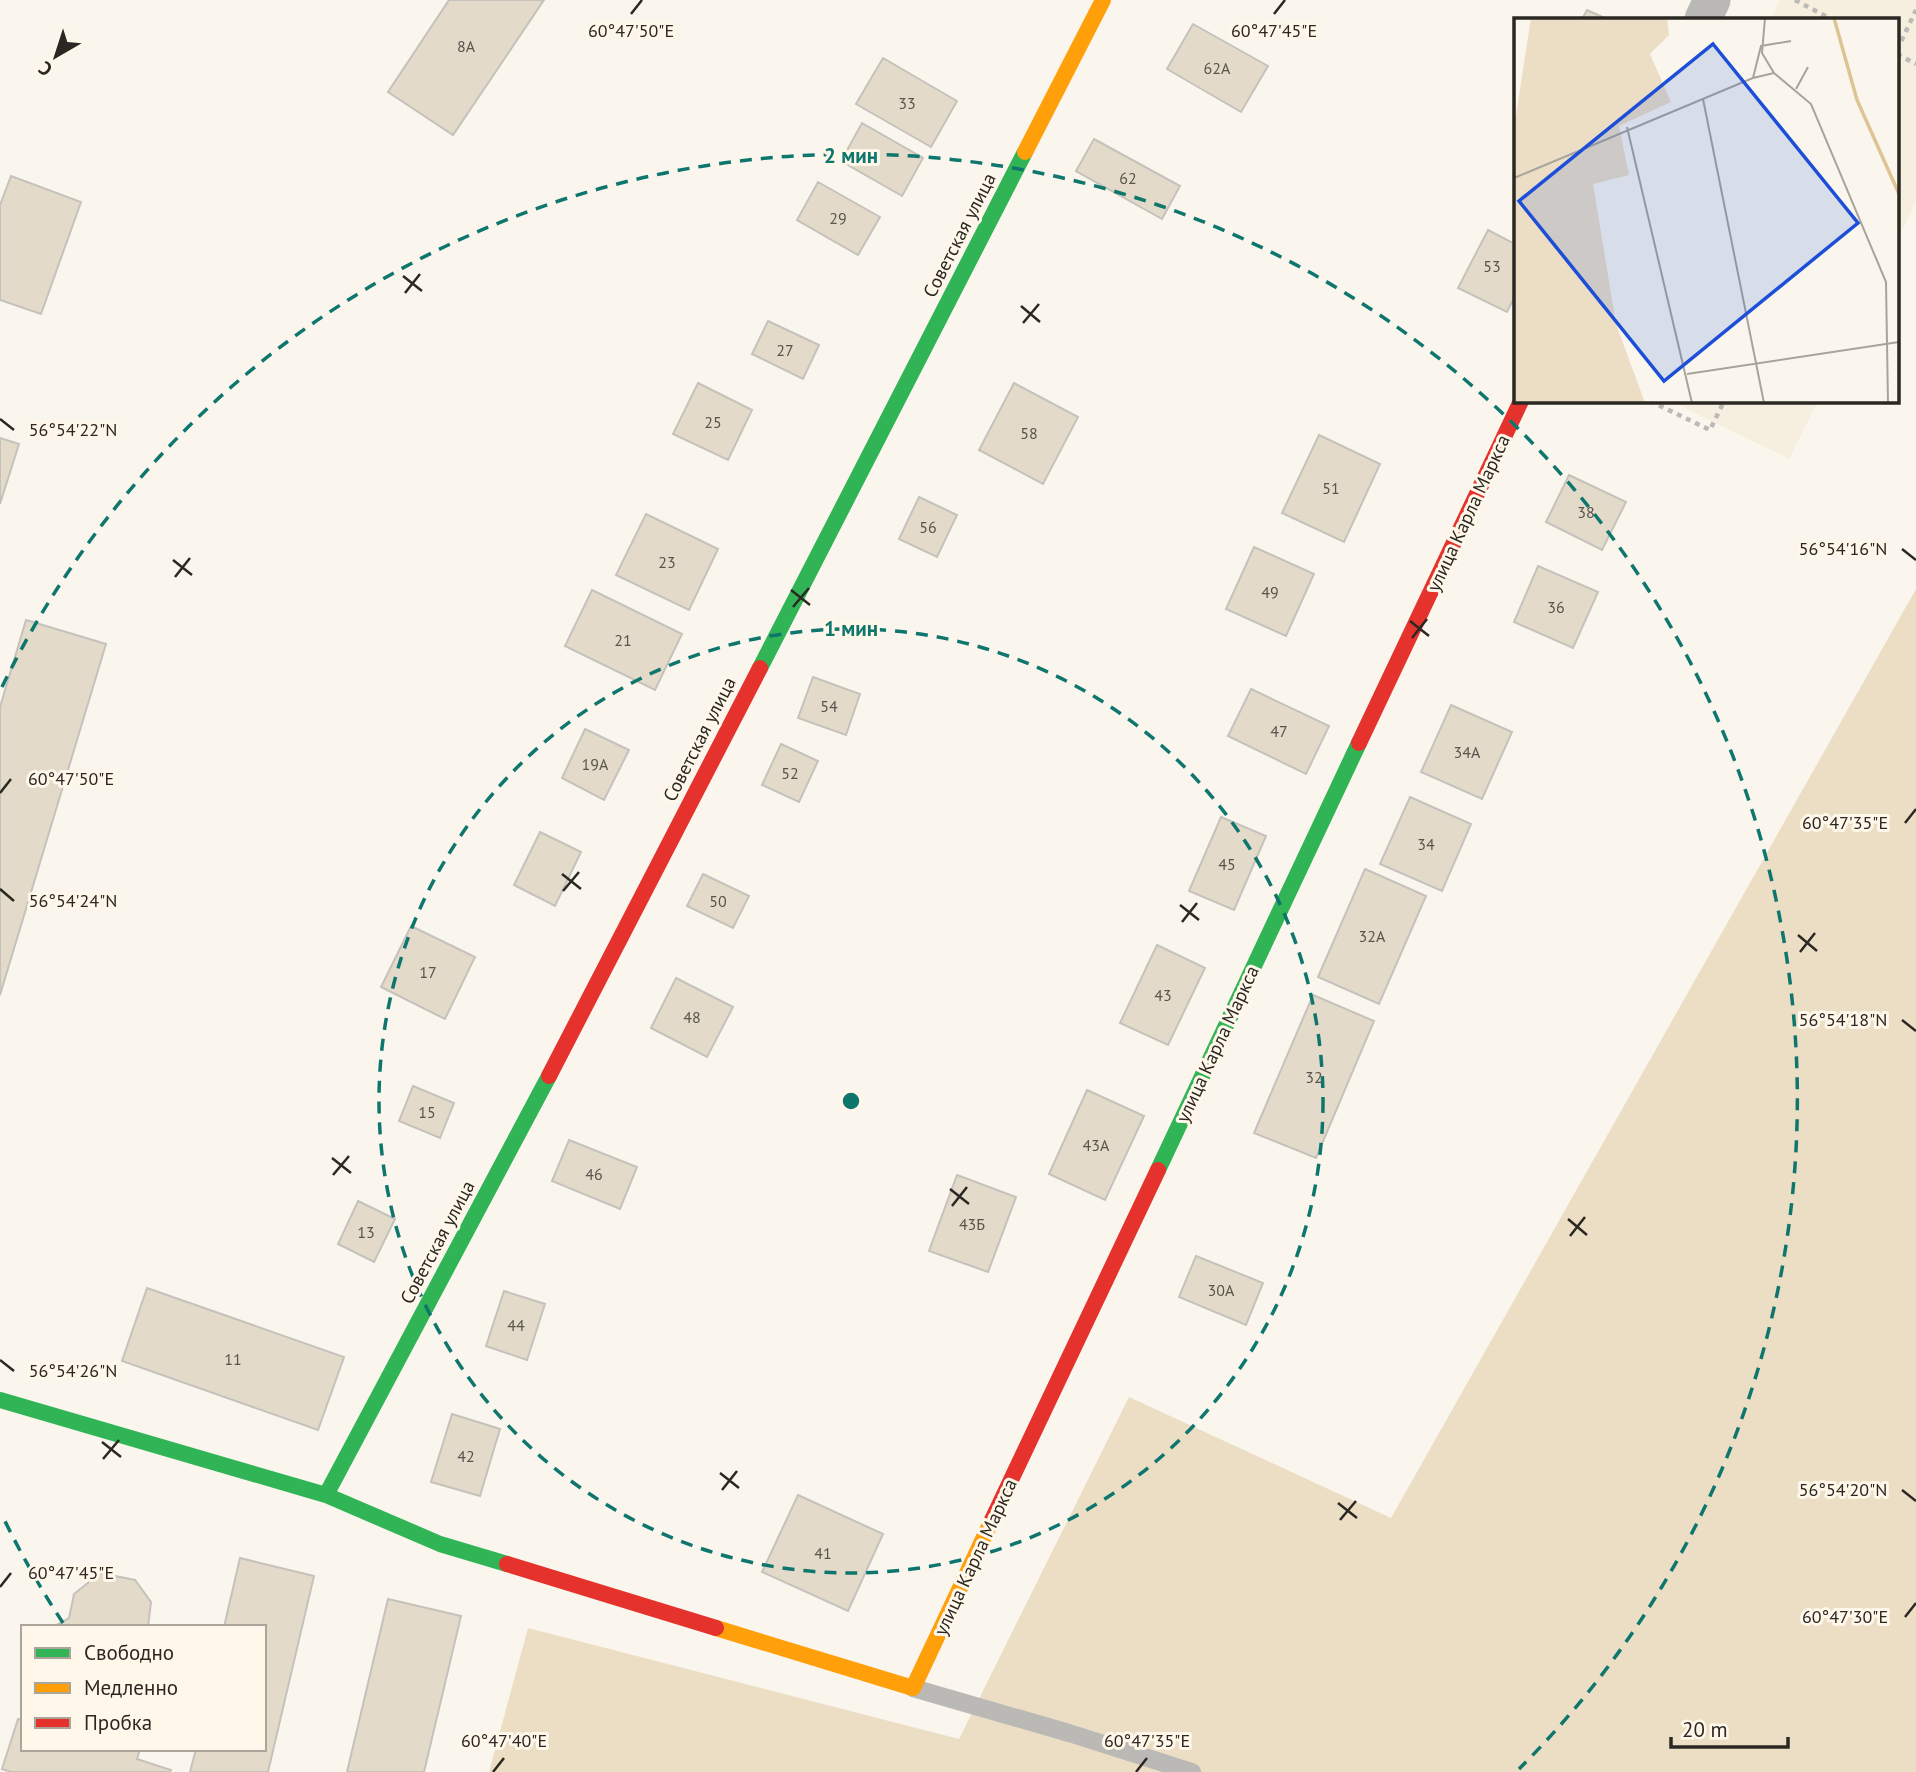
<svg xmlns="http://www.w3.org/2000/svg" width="1916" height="1772" font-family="'PT Sans',sans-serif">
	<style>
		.built { fill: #f6eede }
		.green { fill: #ecdec4 }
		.building { fill: #e3dac9; stroke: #c5c2bc; stroke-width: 2 }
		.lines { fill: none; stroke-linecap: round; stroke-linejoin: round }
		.path { stroke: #bcbab7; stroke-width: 4.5; stroke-dasharray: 5 5; stroke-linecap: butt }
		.lane { stroke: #bab9b6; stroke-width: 18 }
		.street { stroke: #bab9b6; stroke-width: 37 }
		.fast { stroke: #30b455; stroke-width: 16 }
		.slow { stroke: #ff9f0a; stroke-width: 16 }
		.jam { stroke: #e5322d; stroke-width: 16 }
		.ticks { fill: none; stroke: #2b2823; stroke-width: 2.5 }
		.ring { fill: none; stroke: #0f766e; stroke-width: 3.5; stroke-dasharray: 12 9 }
		.labels { text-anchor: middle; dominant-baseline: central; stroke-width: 6; stroke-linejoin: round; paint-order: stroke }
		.number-label { font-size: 16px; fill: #59544c }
		.street-label { font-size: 19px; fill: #2b2823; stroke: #fff7e9 }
		.inset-river { fill: none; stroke: #dfc493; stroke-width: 3.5 }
		.inset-road { fill: none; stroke: #a7a49d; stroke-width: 2 }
		.view { fill: #1d4ed8; fill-opacity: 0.15; stroke: #1d4ed8; stroke-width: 3.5 }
		.inset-edge { fill: none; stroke: #2b2823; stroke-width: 3.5 }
		.ticks-label { font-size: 18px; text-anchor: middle; fill: #2b2823; stroke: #fff7e9; stroke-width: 6; stroke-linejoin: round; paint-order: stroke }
		.centre { fill: #0f766e; stroke: #fff7e9; stroke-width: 3.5 }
		.ring-label { font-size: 21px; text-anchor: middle; font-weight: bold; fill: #0f766e; stroke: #fff7e9; stroke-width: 6; stroke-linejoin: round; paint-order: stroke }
	</style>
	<rect width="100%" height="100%" fill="#faf6ee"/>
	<path class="built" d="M1780,0H1916V202L1897,241V19H1771Z
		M1671,401H1818L1789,459Z"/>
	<path class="green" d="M1916,589V1772H489L528,1628L959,1739L1129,1397L1391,1518Z"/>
	<path class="building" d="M449,0H544L453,135L388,92Z
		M1587,10L1607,19H1582Z
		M1193,24L1268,66L1241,112L1167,69Z
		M883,58L957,101L931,147L856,104Z
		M862,123L923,158L902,196L841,161Z
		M1094,139L1180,186L1162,219L1076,171Z
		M11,176L81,202L41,314L0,300V205Z
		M818,182L880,217L858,255L797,220Z
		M1488,230L1515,244V296L1507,312L1458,288Z
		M768,321L819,345L803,379L752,354Z
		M698,383L752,410L728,460L673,434Z
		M1014,383L1078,417L1043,484L979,450Z
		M1319,435L1380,464L1344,542L1282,513Z
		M0,438L19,444L0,504Z
		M1569,475L1626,502L1602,550L1546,522Z
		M919,497L957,515L937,557L899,539Z
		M646,514L718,549L689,610L616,575Z
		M1254,547L1314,574L1286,636L1226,609Z
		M1538,566L1598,592L1573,648L1514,622Z
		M592,590L682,634L655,690L565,646Z
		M26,620L106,644L0,995V707Z
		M813,677L860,694L846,735L798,718Z
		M1251,689L1329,726L1306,774L1228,736Z
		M1451,705L1512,732L1482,799L1421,772Z
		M585,729L629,750L604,800L562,778Z
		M781,744L818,761L799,802L762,785Z
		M1410,797L1471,824L1442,891L1380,864Z
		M1221,817L1266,836L1234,910L1189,891Z
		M540,832L581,852L555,906L514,885Z
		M1365,869L1426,896L1379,1004L1318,977Z
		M703,874L749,896L733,928L687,906Z
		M411,926L475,957L445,1019L381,987Z
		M1157,945L1205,968L1168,1045L1120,1023Z
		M676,978L733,1007L707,1057L651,1028Z
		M1313,995L1374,1021L1316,1158L1254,1133Z
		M413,1086L454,1103L440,1138L399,1121Z
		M1087,1090L1144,1116L1105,1200L1049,1174Z
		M569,1140L637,1167L620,1209L552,1181Z
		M957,1175L1016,1197L988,1272L929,1251Z
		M358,1201L395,1219L374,1262L338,1244Z
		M1196,1256L1263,1283L1246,1325L1179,1297Z
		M147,1288L344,1357L318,1430L122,1361Z
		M504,1291L545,1304L527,1360L486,1346Z
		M452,1414L500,1429L480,1496L431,1482Z
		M798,1495L883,1534L848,1611L762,1572Z
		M240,1558L314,1576L268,1772H190L196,1749H264V1627H224Z
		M100,1573L135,1580L151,1602L148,1627H53L69,1618L74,1594Z
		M388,1599L461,1616L424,1772H347Z
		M18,1719L23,1720V1749H140L137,1759L171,1770L170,1772H11L2,1769Z"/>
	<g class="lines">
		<path class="path" d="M1795,0L1831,19
			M1897,50L1916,10
			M1897,54L1916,64
			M1650,401L1710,430L1724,401"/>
		<path class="lane" d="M913,1688L1069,1733L1192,1772"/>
		<path class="street" d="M1703,19L1712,0"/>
		<path class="fast" d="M760,668L1025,152
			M1158,1170L1359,743
			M0,1400L326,1495L440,1544L507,1564
			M326,1495L549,1076"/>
		<path class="slow" d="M1025,152L1103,0
			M716,1628L913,1688L992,1520"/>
		<path class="jam" d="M1359,743L1521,401
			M549,1076L760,668
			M992,1520L1158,1170
			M507,1564L716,1628"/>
	</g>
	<path class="ticks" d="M631,14L642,0M1274,14L1285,0M403,276L422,291M405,293L420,274M1021,306L1040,322M1023,323L1039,304M0,419L14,430M1902,549L1916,560M173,560L192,575M175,577L190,558M791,590L810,605M793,607L809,588M1410,621L1429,636M1412,638L1427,619M0,793L11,779M1905,823L1916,809M562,874L581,889M0,889L14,901M563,891L579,872M1180,905L1199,920M1182,922L1197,903M1798,935L1817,951M1800,952L1815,933M1902,1020L1916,1031M332,1158L351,1173M333,1175L349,1156M950,1189L969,1204M952,1206L967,1187M1568,1219L1587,1235M1570,1236L1585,1217M0,1360L14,1371M102,1442L121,1457M103,1459L119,1440M720,1473L739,1488M722,1490L737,1471M1902,1490L1916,1501M1338,1503L1357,1518M1340,1520L1356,1501M0,1587L11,1573M1905,1617L1916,1603M493,1772L504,1758M1136,1772L1147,1758"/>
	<g class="ring">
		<circle cx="851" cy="1101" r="472"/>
		<path d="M63 1623A945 945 0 0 1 2 1515M2 687A945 945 0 1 1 1519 1769"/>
	</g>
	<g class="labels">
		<g class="number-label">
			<text x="466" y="46">8А</text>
			<text x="1217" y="68">62А</text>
			<text x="907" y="103">33</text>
			<text x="1128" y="178">62</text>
			<text x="838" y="218">29</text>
			<text x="1492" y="266">53</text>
			<text x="785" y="350">27</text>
			<text x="713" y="422">25</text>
			<text x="1029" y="433">58</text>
			<text x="1331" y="488">51</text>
			<text x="1586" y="512">38</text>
			<text x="928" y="527">56</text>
			<text x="667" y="562">23</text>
			<text x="1270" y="592">49</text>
			<text x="1556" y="607">36</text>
			<text x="623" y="640">21</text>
			<text x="829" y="706">54</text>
			<text x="1279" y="731">47</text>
			<text x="1467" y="752">34А</text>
			<text x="595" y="764">19А</text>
			<text x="790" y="773">52</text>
			<text x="1426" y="844">34</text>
			<text x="1227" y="864">45</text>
			<text x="718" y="901">50</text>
			<text x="1372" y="936">32А</text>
			<text x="428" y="972">17</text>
			<text x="1163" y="995">43</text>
			<text x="692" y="1017">48</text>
			<text x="1314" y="1077">32</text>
			<text x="427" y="1112">15</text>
			<text x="1096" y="1145">43А</text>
			<text x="594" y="1174">46</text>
			<text x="972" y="1224">43Б</text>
			<text x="366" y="1232">13</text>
			<text x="1221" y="1290">30А</text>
			<text x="516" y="1325">44</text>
			<text x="233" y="1359">11</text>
			<text x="466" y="1456">42</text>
			<text x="823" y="1553">41</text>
		</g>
		<g class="street-label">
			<text transform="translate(959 235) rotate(-63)">Советская улица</text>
			<text transform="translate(1468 513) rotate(-65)">улица Карла Маркса</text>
			<text transform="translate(699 739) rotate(-63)">Советская улица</text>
			<text transform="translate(1217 1044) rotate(-65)">улица Карла Маркса</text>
			<text transform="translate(437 1242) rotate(-62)">Советская улица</text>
			<text transform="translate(975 1557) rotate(-65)">улица Карла Маркса</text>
		</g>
	</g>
	<g transform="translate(1514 18)">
		<rect width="385" height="385" fill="#faf6ee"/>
		<path d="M17,0H153L155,17L136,36L157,84L105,108L115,157L79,166L102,306L131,385H0V110Z" fill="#ecdec4"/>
		<path class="inset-river" d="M320,0L343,82L385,176"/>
		<path class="inset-road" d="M251,0L248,35L260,55L297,86L372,264L374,385M239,60L260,55M282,71L294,49M189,81L250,385M113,109L178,385M0,160L239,60L247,28L277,23M173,356L385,324"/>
		<path class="view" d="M199,26L344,205L150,363L5,183Z"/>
		<rect width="385" height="385" class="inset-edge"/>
	</g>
	<g class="ticks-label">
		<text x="631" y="37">60°47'50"E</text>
		<text x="1274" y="37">60°47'45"E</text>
		<text x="73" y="436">56°54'22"N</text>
		<text x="1843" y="555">56°54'16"N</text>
		<text x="71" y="785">60°47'50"E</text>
		<text x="1845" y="829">60°47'35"E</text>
		<text x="73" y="907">56°54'24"N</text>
		<text x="1843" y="1026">56°54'18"N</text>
		<text x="73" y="1377">56°54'26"N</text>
		<text x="1843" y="1496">56°54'20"N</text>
		<text x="71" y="1579">60°47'45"E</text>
		<text x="1845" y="1623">60°47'30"E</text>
		<text x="504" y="1747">60°47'40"E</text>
		<text x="1147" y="1747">60°47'35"E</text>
	</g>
	<circle cx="851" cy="1101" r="10" class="centre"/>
	<g class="ring-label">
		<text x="851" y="163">2 мин</text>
		<text x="851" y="636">1 мин</text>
	</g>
	<rect x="21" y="1625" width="245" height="126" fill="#fff7e9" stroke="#aaa49a" stroke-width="2"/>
	<rect x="35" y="1648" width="35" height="10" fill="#30b455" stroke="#aaa49a" stroke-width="2"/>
	<text x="84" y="1660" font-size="21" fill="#2b2823">Свободно</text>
	<rect x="35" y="1683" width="35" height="10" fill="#ff9f0a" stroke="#aaa49a" stroke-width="2"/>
	<text x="84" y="1695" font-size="21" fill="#2b2823">Медленно</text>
	<rect x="35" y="1718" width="35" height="10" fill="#e5322d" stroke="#aaa49a" stroke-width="2"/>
	<text x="84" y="1730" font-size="21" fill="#2b2823">Пробка</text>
	<g transform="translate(56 56) rotate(219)" stroke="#fff7e9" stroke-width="5" paint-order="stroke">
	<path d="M0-5L12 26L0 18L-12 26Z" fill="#2b2823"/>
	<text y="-10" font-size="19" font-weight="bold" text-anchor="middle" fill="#2b2823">С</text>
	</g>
	<path d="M1671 1737v10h117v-10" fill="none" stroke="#2b2823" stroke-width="3.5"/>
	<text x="1682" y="1737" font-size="21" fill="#2b2823" stroke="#fff7e9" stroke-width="5" paint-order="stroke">20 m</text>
</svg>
